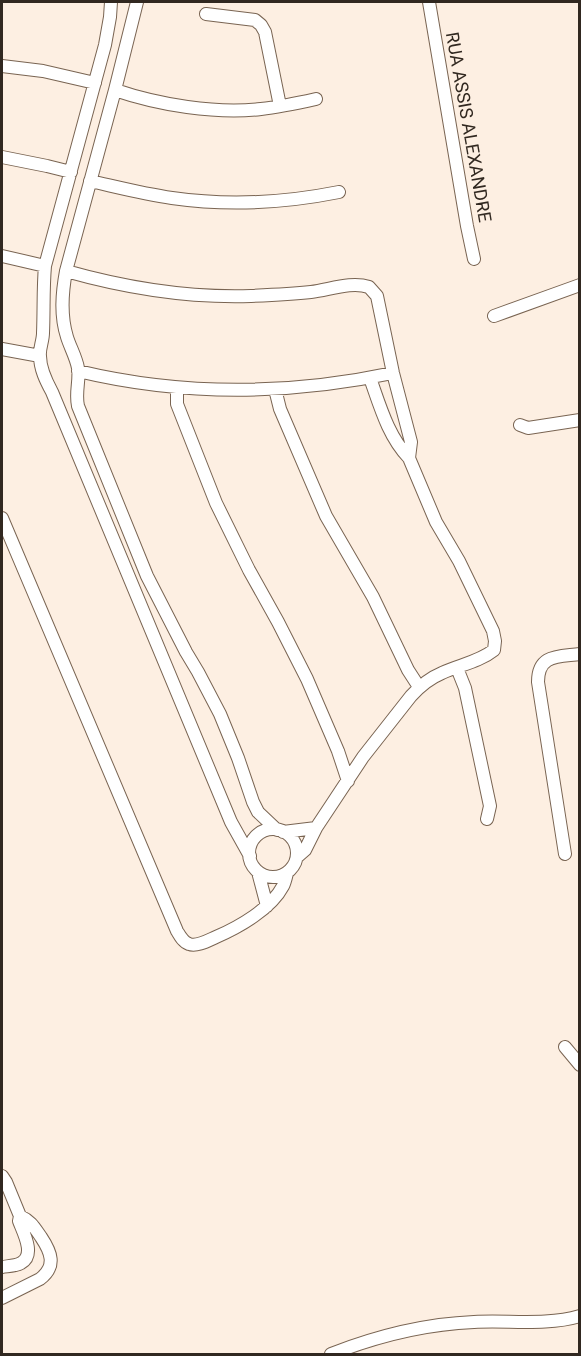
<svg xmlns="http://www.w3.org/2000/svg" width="581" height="1356" font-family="Roboto,sans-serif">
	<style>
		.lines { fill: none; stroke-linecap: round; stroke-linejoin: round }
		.minor-casing { stroke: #796452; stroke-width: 14 }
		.minor { stroke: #fff; stroke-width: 12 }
		.labels { text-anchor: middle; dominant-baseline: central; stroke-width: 6; stroke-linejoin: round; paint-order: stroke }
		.street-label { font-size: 18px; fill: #312820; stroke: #fdefe2 }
	</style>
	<rect width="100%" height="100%" fill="#fdefe2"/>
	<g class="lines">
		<defs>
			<path id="minor" d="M111,2L110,17L105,45L45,266C43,288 44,310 43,333C43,341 39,349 40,356C40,369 46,381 52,392L231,822L250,856
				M137,2L115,90L66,271C62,293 60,315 67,337C70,347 76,357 78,368C80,381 75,392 78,406L147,576L186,652L198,672L220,714L238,758L253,802L258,812L277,830
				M429,2L467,226L474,259
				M206,14L255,20L261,25L265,32L280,106
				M2,66L43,71L95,83
				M115,90C159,105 215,114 261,109C280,107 298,103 316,99
				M2,157L47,166L71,172
				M90,181C117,187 144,194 172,198C228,206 284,203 339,192
				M2,256L45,266
				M66,271C126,288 189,298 251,296C271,295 291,294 311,292C329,290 351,281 369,287L377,296L393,373L411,442L409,458L436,522L459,561L493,631L495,641L494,650C479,662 459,665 442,673C430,678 420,686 411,696L363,757L316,828L305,850L297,857
				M494,316L580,285
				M2,349L40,356
				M78,371C182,396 289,395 393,373
				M370,378C380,406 388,436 409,458
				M177,388V404L216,503L249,570L278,622L307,679L338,751L348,781
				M275,389L280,409L326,516L373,597L408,670L419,687
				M520,425L528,428L580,420
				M2,518L177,931C180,936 183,942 189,944C197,947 209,940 216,937C239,927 271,909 283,886C285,882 286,877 287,873
				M457,668L465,688L490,806L487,819
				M249 853a24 24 0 1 1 48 0a24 24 0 1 1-48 0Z
				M283,832L316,828
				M565,854L538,682C538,654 558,657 580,654
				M258,872L267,906
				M565,1047L580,1065
				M2,1176L6,1182L20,1216L19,1221C23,1232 36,1255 21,1263C16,1266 8,1266 2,1267
				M2,1298L40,1279C57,1266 51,1252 41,1237C34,1227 31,1221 20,1216
				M331,1354C377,1336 425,1324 474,1322C509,1320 546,1326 580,1316"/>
		</defs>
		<use href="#minor" class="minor-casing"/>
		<use href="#minor" class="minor"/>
	</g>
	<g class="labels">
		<g class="street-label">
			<text transform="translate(469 127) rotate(80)">RUA ASSIS ALEXANDRE</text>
		</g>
	</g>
	<rect width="581" height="1356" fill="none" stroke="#312820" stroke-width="6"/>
</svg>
